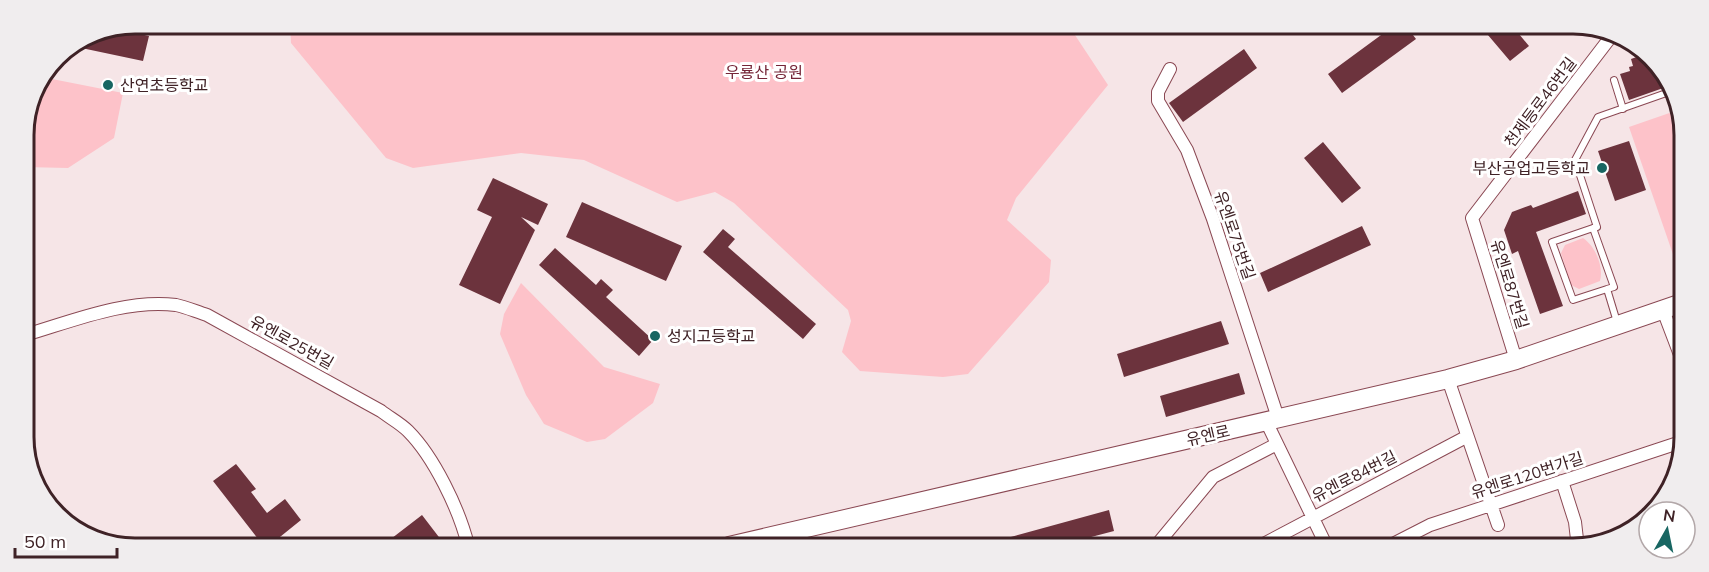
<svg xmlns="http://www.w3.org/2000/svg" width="1709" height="572" font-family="Mulish,'Noto Sans KR',sans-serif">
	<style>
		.green { fill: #fdc2c9 }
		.building { fill: #6c333d }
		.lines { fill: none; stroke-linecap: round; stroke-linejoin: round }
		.service-casing { stroke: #8a4853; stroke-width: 8 }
		.minor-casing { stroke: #8a4853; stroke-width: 14 }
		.secondary-casing { stroke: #8a4853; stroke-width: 20 }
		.service { stroke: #fff; stroke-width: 6 }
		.minor { stroke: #fff; stroke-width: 12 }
		.secondary { stroke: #fff; stroke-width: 18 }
		.poi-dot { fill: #186662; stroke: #fff; stroke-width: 2 }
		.labels { text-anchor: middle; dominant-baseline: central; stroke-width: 6; stroke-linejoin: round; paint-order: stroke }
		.park-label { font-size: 16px; fill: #752537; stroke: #fff }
		.poi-label { font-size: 16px; fill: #3f2226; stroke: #fff; text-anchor: start }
		.street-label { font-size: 16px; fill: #3f2226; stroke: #fff }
		.rim { fill: none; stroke: #3f2226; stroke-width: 3 }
	</style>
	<rect width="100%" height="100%" fill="#f6e5e7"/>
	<path class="green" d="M290,24L1069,26L1108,85L1016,198L1007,220L1051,260L1049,282L968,374L943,377L860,371L842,352L851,321L848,310L734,203L715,192L677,202L584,160L521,153L413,168L386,158L291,43Z
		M47,78L123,93L114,138L68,168L24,167V128Z
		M1681,109L1683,114L1682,261L1676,263L1629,127Z
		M1583,238C1595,246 1604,266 1600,281L1579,289L1571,285L1561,253L1565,245Z
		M521,283L604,367L660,384L653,403L605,439L587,442L544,424L526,395L500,334L504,314Z"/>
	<path class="building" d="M1392,27H1407L1416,39L1342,93L1328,74Z
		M113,28L149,36L143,61L72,46L93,32Z
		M1482,28H1514L1529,46L1510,61Z
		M1244,49L1257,68L1183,122L1169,103Z
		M1645,54L1657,62L1669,86L1629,100L1620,74L1630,71L1629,67L1633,66L1631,59Z
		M1629,141L1646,190L1615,201L1598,151Z
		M1323,142L1361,188L1342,203L1304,158Z
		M493,178L548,204L538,225L521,217L535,230L500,304L459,285L492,217L477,210Z
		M1578,191L1586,214L1536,232L1563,306L1540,314L1518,251L1512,254L1504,230L1512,212L1531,205L1533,208Z
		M582,202L682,246L666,281L566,237Z
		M1362,226L1371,245L1268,292L1260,273Z
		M723,229L735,239L728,247L816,324L803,339L703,252Z
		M555,248L596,285L601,279L613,290L606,297L653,340L639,356L539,265Z
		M1221,321L1229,344L1124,377L1117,354Z
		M1239,373L1245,394L1166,417L1160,396Z
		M236,464L256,489L251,492L267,513L285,499L301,520L270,545L262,544L213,481Z
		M1109,510L1114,531L1057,546H989V543Z
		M422,515L445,545H383Z"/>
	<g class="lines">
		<defs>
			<path id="service" d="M1614,80L1623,109
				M1593,228L1597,227L1575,160L1598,117L1672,91
				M1607,289L1614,287L1593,228L1552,242L1573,300L1607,289L1617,322"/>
			<path id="minor" d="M1170,69L1158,92V101L1187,150L1213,219L1278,418
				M1663,310L1682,360
				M25,335C73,321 125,299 176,305C186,307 197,312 207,315L381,411C390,418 400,423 408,431C434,457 459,509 468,545
				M1516,360L1472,218L1613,34
				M1448,379L1498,525
				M1266,421L1327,547
				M1562,481L1575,522L1578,548
				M1155,547L1213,477L1277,444
				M1258,547L1466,437
				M1387,547L1430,525L1681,442"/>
			<path id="secondary" d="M729,546L1448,379L1516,360L1682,303"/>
		</defs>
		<use href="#service" class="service-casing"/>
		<use href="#minor" class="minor-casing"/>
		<use href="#secondary" class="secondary-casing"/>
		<use href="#service" class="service"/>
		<use href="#minor" class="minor"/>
		<use href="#secondary" class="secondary"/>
	</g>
	<g class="poi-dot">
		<circle cx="108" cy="85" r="6"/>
		<circle cx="1602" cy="168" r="6"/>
		<circle cx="655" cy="336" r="6"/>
	</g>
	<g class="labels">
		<g class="park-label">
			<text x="764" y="72">우룡산 공원</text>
		</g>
		<g class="poi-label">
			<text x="120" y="85">산연초등학교</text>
			<text x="1590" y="168" text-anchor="end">부산공업고등학교</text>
			<text x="667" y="336">성지고등학교</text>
		</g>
		<g class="street-label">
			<text transform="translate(1540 102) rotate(-53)">천제등로46번길</text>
			<text transform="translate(1235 235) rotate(71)">유엔로75번길</text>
			<text transform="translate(1510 284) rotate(73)">유엔로87번길</text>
			<text transform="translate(292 342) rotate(29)">유엔로25번길</text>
			<text transform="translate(1208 435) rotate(-13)">유엔로</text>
			<text transform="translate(1527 475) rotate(-18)">유엔로120번가길</text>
			<text transform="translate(1354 476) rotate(-27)">유엔로84번길</text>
		</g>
	</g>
	<path d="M0 0H1709V572H0ZM135 34H1573A101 101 0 0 1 1674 135V437A101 101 0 0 1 1573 538H135A101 101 0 0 1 34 437V135A101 101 0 0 1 135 34Z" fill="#f0edee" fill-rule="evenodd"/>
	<path class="rim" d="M135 34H1573A101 101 0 0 1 1674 135V437A101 101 0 0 1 1573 538H135A101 101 0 0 1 34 437V135A101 101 0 0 1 135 34Z"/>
	<g transform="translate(1667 530) rotate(9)"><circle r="28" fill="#ffffff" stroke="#b2a7a8" stroke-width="1.5"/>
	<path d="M0-4.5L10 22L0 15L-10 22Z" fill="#186662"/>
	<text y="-9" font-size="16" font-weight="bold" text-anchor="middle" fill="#3f2226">N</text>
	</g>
	<path d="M15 548v9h102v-9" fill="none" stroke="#3f2226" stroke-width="3"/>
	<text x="24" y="548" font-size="18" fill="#3f2226" stroke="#ffffff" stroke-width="4.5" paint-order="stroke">50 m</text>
</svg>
